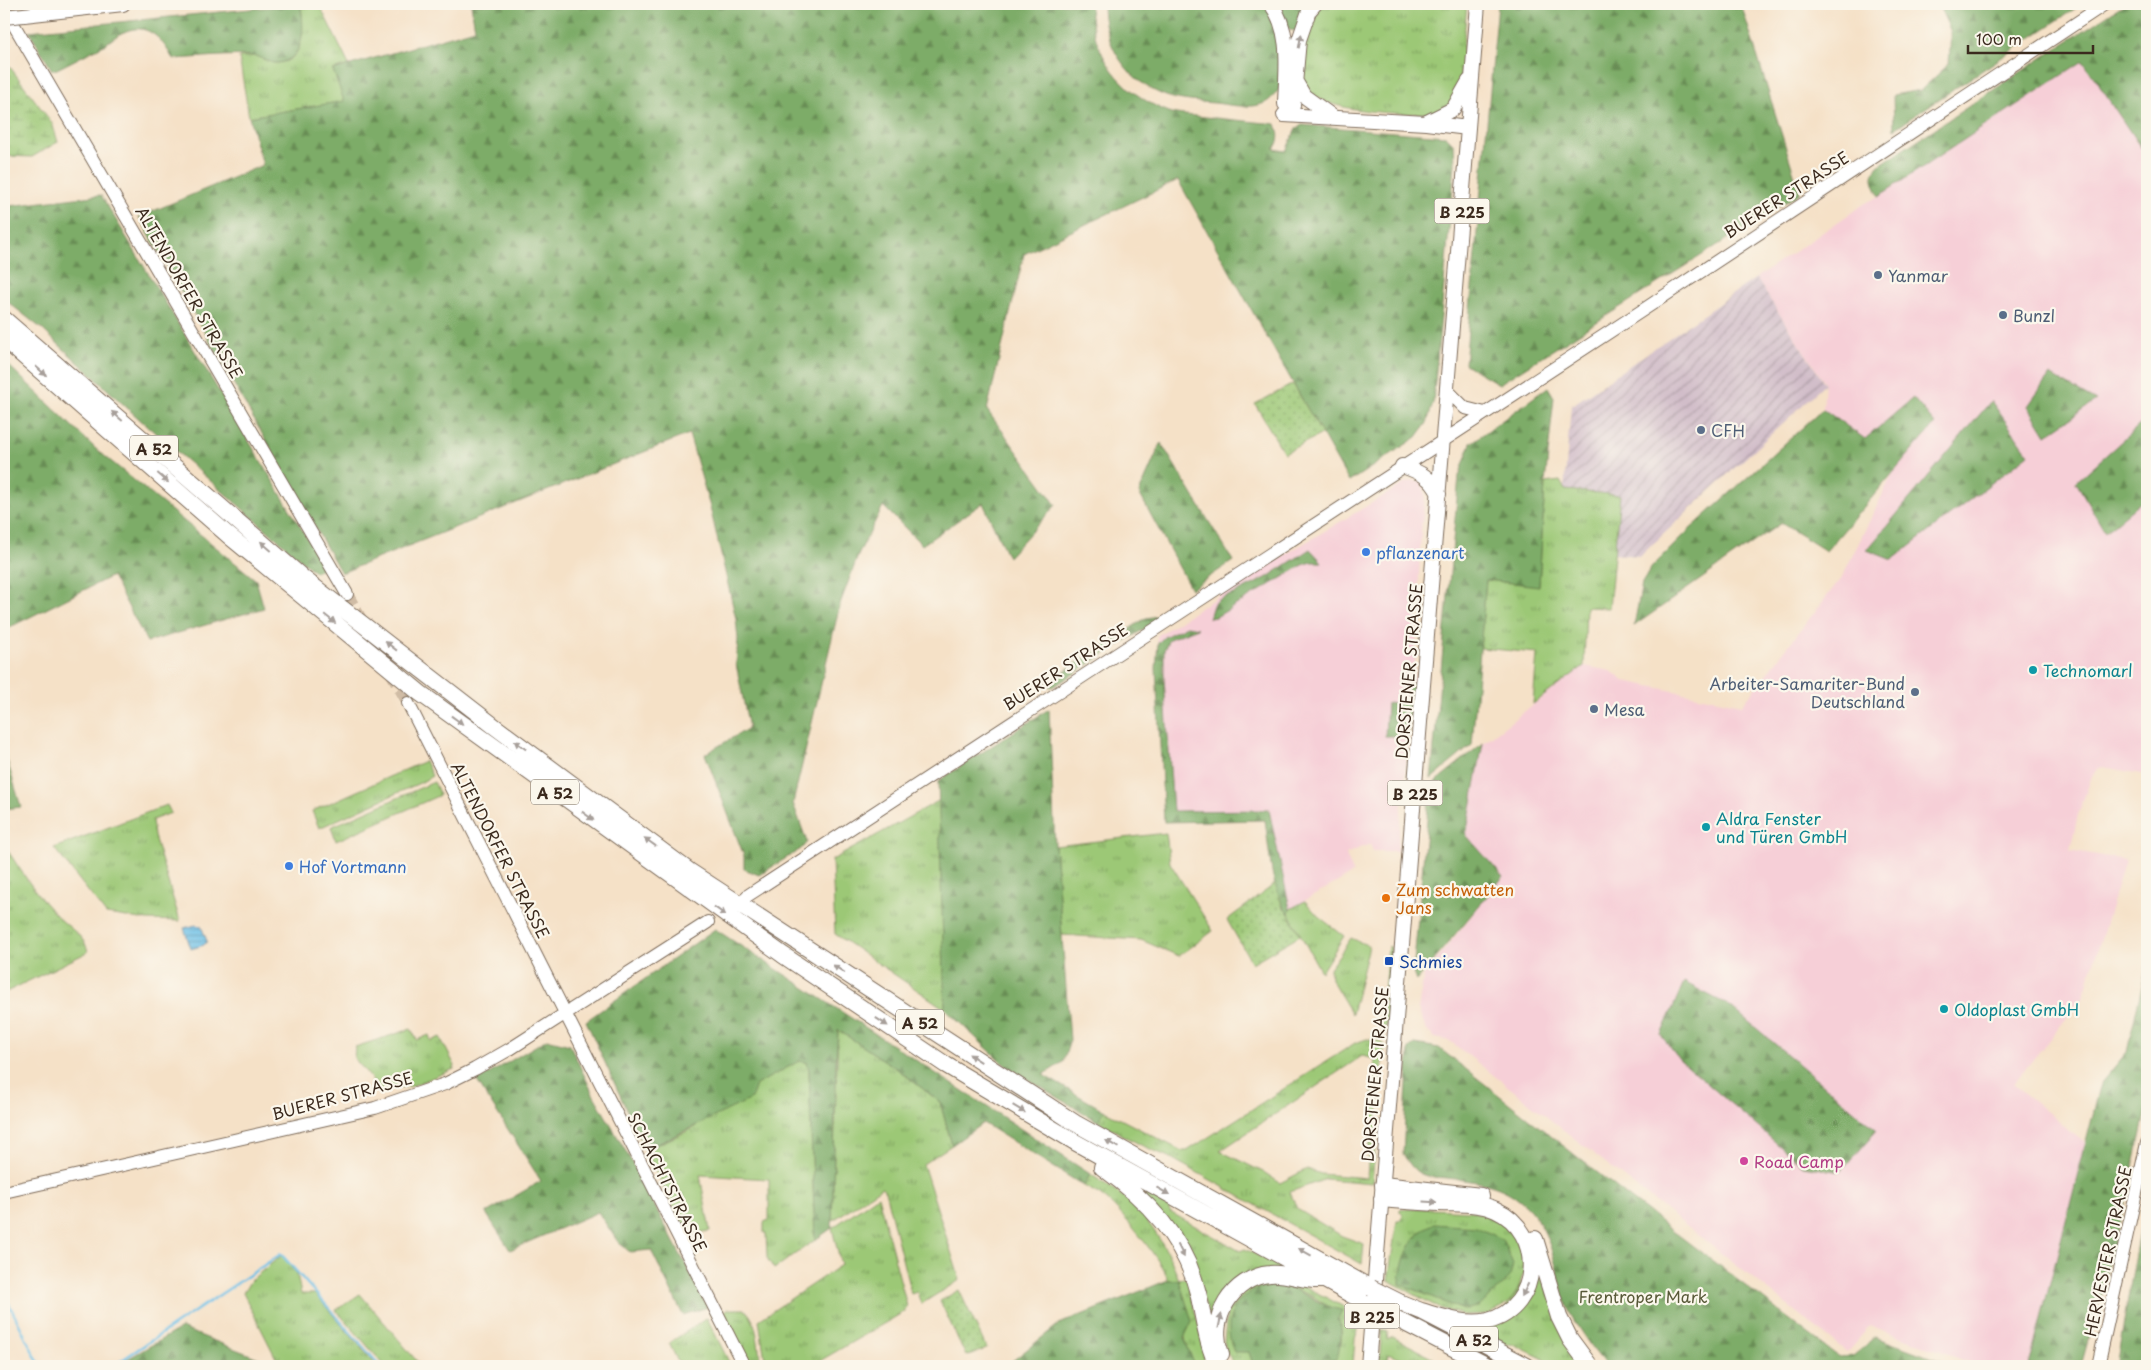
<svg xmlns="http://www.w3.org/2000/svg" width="2151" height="1370" font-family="'Playpen Sans',sans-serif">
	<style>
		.built { fill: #f6cfd7 }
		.industrial { fill: url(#industrial-furrows) }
		.grass { fill: url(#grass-tufts); stroke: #6c794a; fill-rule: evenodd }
		.forest { fill: url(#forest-firs); stroke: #5c6b42 }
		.wetland { fill: url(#wetland-marsh); stroke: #6c794a }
		.garden { fill: url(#garden-dots); stroke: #6c794a }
		.water { fill: url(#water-rules); stroke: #537482 }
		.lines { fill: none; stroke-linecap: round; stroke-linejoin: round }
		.stream { stroke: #6bbfe7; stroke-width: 2.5 }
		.secondary-tunnel { stroke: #d0bca5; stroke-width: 12; stroke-dasharray: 12 6; stroke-linecap: butt }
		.secondary-casing { stroke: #7c6a59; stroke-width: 14 }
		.primary-casing { stroke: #7c6a59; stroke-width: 16 }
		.highway-casing { stroke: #7c6a59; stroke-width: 18 }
		.secondary { stroke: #fff; stroke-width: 12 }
		.primary { stroke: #fff; stroke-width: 14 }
		.highway { stroke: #fff; stroke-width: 16 }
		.primary-bridge-casing { stroke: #7c6a59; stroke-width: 16; stroke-linecap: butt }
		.highway-bridge-casing { stroke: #7c6a59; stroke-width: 18; stroke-linecap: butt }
		.primary-bridge { stroke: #fff; stroke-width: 14 }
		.highway-bridge { stroke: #fff; stroke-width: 16 }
		.oneway { fill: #a79f9a }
		.service-dot { fill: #5c6f8a; stroke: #fbf7ec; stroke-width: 2 }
		.shop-dot { fill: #3f7fe0; stroke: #fbf7ec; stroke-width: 2 }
		.culture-dot { fill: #0f9aa8; stroke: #fbf7ec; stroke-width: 2 }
		.food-dot { fill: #e8710a; stroke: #fbf7ec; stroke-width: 2 }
		.transit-dot { fill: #1a4fb4; stroke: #fbf7ec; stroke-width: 2 }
		.hotel-dot { fill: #d1479c; stroke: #fbf7ec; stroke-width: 2 }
		.labels { text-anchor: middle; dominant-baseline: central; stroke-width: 4.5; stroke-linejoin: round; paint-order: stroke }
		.shield { fill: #fbf7ec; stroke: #75685c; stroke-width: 1 }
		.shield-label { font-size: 15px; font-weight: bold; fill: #3b2a1e }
		.street-label { font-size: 16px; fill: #3b2a1e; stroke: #fbf7ec }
		.service-label { font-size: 16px; fill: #4e5e75; stroke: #fbf7ec; text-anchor: start }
		.shop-label { font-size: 16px; fill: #366cbe; stroke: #fbf7ec; text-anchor: start }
		.culture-label { font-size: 16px; fill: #0d838f; stroke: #fbf7ec; text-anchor: start }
		.food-label { font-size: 16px; fill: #c56008; stroke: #fbf7ec; text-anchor: start }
		.transit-label { font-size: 16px; fill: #164399; stroke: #fbf7ec; text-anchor: start }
		.hotel-label { font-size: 16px; fill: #b23c85; stroke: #fbf7ec; text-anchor: start }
		.park-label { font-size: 16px; fill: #585938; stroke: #fbf7ec }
	</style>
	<defs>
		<pattern id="industrial-furrows" width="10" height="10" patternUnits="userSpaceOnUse" patternTransform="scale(1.25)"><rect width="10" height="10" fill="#d1bdc9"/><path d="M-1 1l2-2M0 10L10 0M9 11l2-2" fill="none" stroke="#ab9aa3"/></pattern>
		<pattern id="grass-tufts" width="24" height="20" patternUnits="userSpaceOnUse" patternTransform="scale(1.25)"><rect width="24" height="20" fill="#9cc876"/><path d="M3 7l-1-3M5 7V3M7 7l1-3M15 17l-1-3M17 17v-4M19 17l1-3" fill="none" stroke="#80a360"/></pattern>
		<pattern id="forest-firs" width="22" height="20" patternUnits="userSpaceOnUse" patternTransform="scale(1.25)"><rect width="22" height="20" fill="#7dac67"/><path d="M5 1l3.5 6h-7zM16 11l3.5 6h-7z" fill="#688c54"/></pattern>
		<pattern id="wetland-marsh" width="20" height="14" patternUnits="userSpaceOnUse" patternTransform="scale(1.25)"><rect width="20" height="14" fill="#9cc876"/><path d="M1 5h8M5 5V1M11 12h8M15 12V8" fill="none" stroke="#80a360"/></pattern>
		<pattern id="garden-dots" width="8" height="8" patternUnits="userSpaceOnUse" patternTransform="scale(1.25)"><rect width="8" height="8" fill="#9cc876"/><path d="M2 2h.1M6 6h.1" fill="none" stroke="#80a360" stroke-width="1.8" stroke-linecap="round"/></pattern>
		<pattern id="water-rules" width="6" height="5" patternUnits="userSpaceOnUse" patternTransform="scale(1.25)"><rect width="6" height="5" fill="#6bbfe7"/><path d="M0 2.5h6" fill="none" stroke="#599bbb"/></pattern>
	</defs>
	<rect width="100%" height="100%" fill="#fbf7ec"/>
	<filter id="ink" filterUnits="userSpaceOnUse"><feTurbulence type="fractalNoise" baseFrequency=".02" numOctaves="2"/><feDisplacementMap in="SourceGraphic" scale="10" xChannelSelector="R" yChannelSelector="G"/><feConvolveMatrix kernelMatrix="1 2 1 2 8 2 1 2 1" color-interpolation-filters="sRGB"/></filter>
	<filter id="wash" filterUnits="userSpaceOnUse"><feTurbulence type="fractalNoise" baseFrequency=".0096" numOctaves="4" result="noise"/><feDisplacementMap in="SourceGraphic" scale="20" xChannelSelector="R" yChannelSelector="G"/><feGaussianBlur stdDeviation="1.12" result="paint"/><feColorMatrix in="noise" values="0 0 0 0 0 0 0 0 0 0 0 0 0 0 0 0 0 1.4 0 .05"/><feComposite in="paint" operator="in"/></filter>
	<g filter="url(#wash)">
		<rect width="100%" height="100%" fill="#f5e1c7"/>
		<path class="built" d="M2083,61L2147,157V775L2103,767L2097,769L2092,776L2078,815L2070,850L2125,860L2083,998L2013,1084L2086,1144L2029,1366H1983L1870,1326L1847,1352L1450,1041L1435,1038L1427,1031L1418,1009L1424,975L1503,877L1466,835L1483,743L1584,666L1611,671L1625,681L1742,705L1842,577L1892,475L1935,424L1913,398L1865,439L1823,409L1825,383L1756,278L1864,204L1879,196Z
			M1415,481L1422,483L1424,488L1425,496L1421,532L1414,683L1397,851H1373L1370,844L1346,854L1353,872L1350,875L1290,909L1283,908L1275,884L1265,820L1164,822L1157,636L1246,578L1407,482Z"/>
		<path class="industrial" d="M1756,278L1825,384L1640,556L1614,554L1619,495L1564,490L1571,406Z"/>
		<path class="grass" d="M301,4H319L349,65L333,70L345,101L249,117L239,57C245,57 252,55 258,57C264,59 270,63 276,63C307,63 303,24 301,4Z
			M1323,4H1467L1459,94L1440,113C1411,115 1321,114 1304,87C1299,78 1302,65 1303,56C1304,40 1311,15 1323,4Z
			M1560,481L1565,490L1620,495L1609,608L1586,607L1584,666L1533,704L1537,653L1480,648L1486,580L1539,585L1545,483Z
			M425,761L432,776L422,782L319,828L312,811Z
			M434,782L440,795L336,841L331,827Z
			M940,800L945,1009L835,934L832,860Z
			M167,805L171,813L152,820L154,836L180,921L147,920L106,914L54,848Z
			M1166,833L1170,863L1213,931L1179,956L1141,940L1062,935L1055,846Z
			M4,845C20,869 38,898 58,917C69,928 86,937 88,952L4,993Z
			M1305,901L1318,916L1344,936L1321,972L1289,914L1290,909Z
			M1351,938L1369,946L1352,1014L1331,979L1330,968Z
			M1388,946L1391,947L1387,1022L1386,1027L1383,1028L1381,1025Z
			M411,1029L417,1040L429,1035L431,1041L440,1037L455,1066L454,1069L412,1086L381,1090L354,1058L355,1047Z
			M838,1030L896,1068L940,1102L952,1145L923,1164L960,1280L921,1304L917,1292L911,1294L885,1191L882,1187L832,1221Z
			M1367,1039L1379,1041L1384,1045L1372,1183L1326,1179L1290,1192L1297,1209L1342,1236L1364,1244L1362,1264L1171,1158L1141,1145L1097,1121L1105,1111L1182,1151H1187L1355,1043ZM1362,1056L1375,1059L1367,1178L1321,1174L1307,1169L1280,1183L1265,1173L1220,1151Z
			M799,1061L807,1062L809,1071L815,1240L774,1269L767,1258L766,1233H764V1222L769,1220V1179L700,1175L710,1231L687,1234L645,1150L690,1130L755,1085Z
			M1090,1174C1102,1182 1115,1190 1126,1199C1150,1220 1169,1250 1179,1280L1186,1278L1210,1366H1195C1181,1340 1182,1310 1179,1280H1168C1162,1260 1121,1211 1104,1198C1098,1193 1091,1190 1084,1186Z
			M1136,1187L1168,1206L1170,1212L1240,1251L1245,1249L1287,1270L1254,1273L1213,1331L1199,1284Z
			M878,1196L907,1306L904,1312L811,1366H766L759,1320L841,1265L832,1228Z
			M1408,1208L1471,1211L1497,1218L1519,1238L1525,1269L1516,1295L1502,1308L1489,1314L1463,1315L1439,1308L1388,1280L1397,1220H1401L1403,1215L1400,1212V1209ZM1416,1236L1464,1310L1400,1284Z
			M282,1255L297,1274L301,1294H315L377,1366H280L243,1293L251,1280Z
			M1535,1264L1586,1366H1558L1511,1343L1503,1345L1463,1325L1498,1320Z
			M1271,1279L1304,1286L1346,1308V1311L1357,1318L1358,1316L1361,1318L1355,1339L1353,1366H1320L1341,1344C1341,1338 1342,1330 1340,1324C1333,1303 1307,1294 1287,1286L1249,1352L1253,1364L1259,1366H1236L1227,1353L1224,1342L1227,1313L1247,1288Z
			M360,1294L421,1366H385L336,1310Z
			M728,1309H744C759,1320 758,1350 761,1366H748L722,1314Z
			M707,1318L731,1366H680L669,1343Z
			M1382,1329L1388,1332L1387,1340L1393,1337L1449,1366C1427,1366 1408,1363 1388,1354L1386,1366H1379Z"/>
		<path class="forest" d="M300,4C305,24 306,61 277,63C270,64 262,57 255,56C232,54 197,58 173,59C162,39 147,20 122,33C115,36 109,42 102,46C87,54 72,61 57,69L52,70L29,31Z
			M471,4H1090C1091,54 1122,94 1169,112C1176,115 1187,115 1195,116C1222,119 1249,121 1276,124C1279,133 1281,140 1274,149L1286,151L1296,129L1302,125L1446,136L1454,144L1455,164L1433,403L1427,423L1417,437L1349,482L1178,180L1024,254L987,410L1056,505L1008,557L983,503L922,545L883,506L859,553L840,604L793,803L807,842L801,849L759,875L744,869V856L705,754L749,728L736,664L738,639L736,619L710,507L689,434L341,573L139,217L263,165L249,117L344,101L333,70L475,29Z
			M1103,4H1265C1283,29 1281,60 1279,90C1275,94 1272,98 1268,101C1255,110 1230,105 1215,103C1199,102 1181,101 1166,96C1127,82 1103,43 1103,4Z
			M1276,4H1310L1297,31L1289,30Z
			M1498,4H1741L1800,193L1499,384L1465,364Z
			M1938,4H2082L1894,129L1893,95L1921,90L1949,64L1951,32Z
			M2124,4H2147V157L2083,61L1879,196C1874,184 1869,177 1878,166Z
			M4,173L9,206L101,195L324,566L315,572L137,417L42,329L4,299Z
			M4,361L96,449L256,580L264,608L147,642L112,576L4,630Z
			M2050,375L2096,401L2046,435L2028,406Z
			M1548,387L1554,397L1545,483L1539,586L1486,580L1472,745L1431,779L1459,476L1471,443Z
			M1913,398L1935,424L1826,551L1781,523L1634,626L1642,583L1651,568L1687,532L1823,409L1865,439Z
			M1991,401L2029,454L1892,560L1867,550Z
			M2143,422L2147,427V497L2105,532L2076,482Z
			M1161,443L1233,561L1191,589L1139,493Z
			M1310,549L1322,562H1312L1303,565L1216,617L1209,618L1213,605L1220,599L1236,593L1266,578Z
			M1158,616L1155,622L1053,687L1043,685L1146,618Z
			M1187,626L1198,628L1169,639L1164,650V679L1173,811L1269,810L1290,909L1289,914C1271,896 1269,846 1265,820L1164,822L1156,668L1158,643L1164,637Z
			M1408,683H1414L1408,736H1385L1387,703L1406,702Z
			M1049,709L1055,846L1070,1040L1063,1062L1043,1075L1105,1111L1097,1121L1006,1066L945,1009L938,781Z
			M1483,743L1466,835L1503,877L1416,981L1413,973L1430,786Z
			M4,750L21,807L4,809Z
			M715,929L1090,1174L1084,1186L983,1123L952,1145L940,1102L896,1068L838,1030L836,1060L832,1228L815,1240L809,1071L807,1062L799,1061L756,1085L751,1099L645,1150L586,1021Z
			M2147,963V1105L2123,1213L2081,1366H2029L2101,1083L2127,1052Z
			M1684,982L1730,1006L1877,1130L1841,1172L1803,1166L1679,1059L1661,1035Z
			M547,1039L570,1045L593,1094L629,1157L708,1307L683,1315L651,1250L630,1252L618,1242L598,1212L510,1250L486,1213L541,1181L477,1081Z
			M1415,1044L1439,1048L1631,1199L1839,1357L1852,1356L1875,1337L1954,1366H1607C1594,1352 1574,1324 1567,1306C1554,1268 1553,1226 1519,1200C1499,1183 1472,1181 1447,1178C1440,1177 1431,1178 1424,1175C1414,1172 1409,1163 1403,1154L1409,1049Z
			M2147,1195V1366H2116L2145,1203Z
			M1433,1224L1476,1227L1502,1239L1513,1264L1510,1277L1480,1306L1464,1310L1400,1284C1400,1262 1412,1233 1433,1224Z
			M1168,1280H1179L1192,1321L1184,1338L1195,1366H1006L1059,1324Z
			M1272,1285C1304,1287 1316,1306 1342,1310L1338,1319C1344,1331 1340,1346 1337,1359L1325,1362L1320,1366H1259L1253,1364L1249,1352H1234C1220,1318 1236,1291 1272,1285Z
			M181,1328L279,1366H120L119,1364Z"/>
		<path class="wetland" d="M4,59L52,123L58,142L32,157L4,156Z"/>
		<path class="garden" d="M1293,384L1322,434L1284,453L1255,404Z
			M1275,884L1283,908L1289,914L1300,935L1252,963L1227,920Z
			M959,1290L987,1349L966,1356L940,1301Z"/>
		<path class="water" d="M196,925L201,926L207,941L204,945L191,949L184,928Z"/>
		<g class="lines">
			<path class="stream" d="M4,1294L40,1366
				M113,1366L281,1254L380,1366"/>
		</g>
	</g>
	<g filter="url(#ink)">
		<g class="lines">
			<path class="secondary-tunnel" d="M347,594L408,703"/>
			<defs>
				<path id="secondary" d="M4,8L347,594
					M1448,391L1465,408L1485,413
					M408,703L744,1366
					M747,896L1640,312L2105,4
					M4,1192L375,1108L445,1084L475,1069L510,1049L708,922
					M2098,1366L2147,1143"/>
				<path id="primary" d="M1271,4C1292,32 1286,70 1285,104
					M24,15L123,4
					M1296,82L1304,96L1333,117
					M1284,115L1426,123L1468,128
					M1284,115L1293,106L1299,40L1309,11L1315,4
					M1427,122L1453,109L1469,81
					M1402,466C1420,472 1431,477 1439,494
					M1368,1366L1478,4"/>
				<path id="highway" d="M4,319L303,578L494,726L689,871L1075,1123L1371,1288
					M4,339L228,535L420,693L783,955L946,1065L1075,1142L1368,1304
					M1102,1167C1146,1199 1185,1238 1198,1293C1204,1317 1206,1344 1218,1366
					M1383,1185L1481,1196
					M1382,1199C1401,1201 1420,1202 1439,1203C1458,1204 1479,1202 1496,1210C1545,1232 1542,1307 1488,1321C1466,1326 1442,1317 1421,1311
					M1535,1239L1559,1317L1570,1339L1590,1366
					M1401,1303L1421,1311L1527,1366
					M1399,1320L1488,1366
					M1221,1354C1207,1319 1233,1277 1270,1274C1287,1272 1303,1281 1320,1280"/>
			</defs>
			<use href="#secondary" class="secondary-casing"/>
			<use href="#primary" class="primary-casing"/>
			<use href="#highway" class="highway-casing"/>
			<use href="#secondary" class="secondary"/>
			<use href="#primary" class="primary"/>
			<use href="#highway" class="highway"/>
			<defs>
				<path id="primary-bridge" d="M4,17L24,15"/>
				<path id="highway-bridge" d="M1371,1288L1401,1303
					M1368,1304L1399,1320"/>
			</defs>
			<use href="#primary-bridge" class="primary-bridge-casing"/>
			<use href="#highway-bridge" class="highway-bridge-casing"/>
			<use href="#primary-bridge" class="primary-bridge"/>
			<use href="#highway-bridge" class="highway-bridge"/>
		</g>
		<defs><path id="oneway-solid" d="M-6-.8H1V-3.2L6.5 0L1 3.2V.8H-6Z" transform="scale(1.25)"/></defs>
		<g class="oneway">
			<use href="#oneway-solid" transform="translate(1300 41) rotate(-80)"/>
			<use href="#oneway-solid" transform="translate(41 371) rotate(41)"/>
			<use href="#oneway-solid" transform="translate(117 416) rotate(-139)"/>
			<use href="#oneway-solid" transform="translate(163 478) rotate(41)"/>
			<use href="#oneway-solid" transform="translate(266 546) rotate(-139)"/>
			<use href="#oneway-solid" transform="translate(330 619) rotate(39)"/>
			<use href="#oneway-solid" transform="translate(391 646) rotate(-142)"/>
			<use href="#oneway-solid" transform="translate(457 720) rotate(36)"/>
			<use href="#oneway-solid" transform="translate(520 745) rotate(-144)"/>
			<use href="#oneway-solid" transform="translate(588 816) rotate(36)"/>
			<use href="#oneway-solid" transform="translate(650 842) rotate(-144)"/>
			<use href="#oneway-solid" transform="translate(720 911) rotate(36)"/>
			<use href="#oneway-solid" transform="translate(839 969) rotate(-147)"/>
			<use href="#oneway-solid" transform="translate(882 1022) rotate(34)"/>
			<use href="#oneway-solid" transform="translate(975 1058) rotate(-147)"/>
			<use href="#oneway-solid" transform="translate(1019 1109) rotate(31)"/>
			<use href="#oneway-solid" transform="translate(1112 1144) rotate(-150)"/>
			<use href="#oneway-solid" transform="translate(1163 1191) rotate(29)"/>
			<use href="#oneway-solid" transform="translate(1430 1202) rotate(3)"/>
			<use href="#oneway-solid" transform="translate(1181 1251) rotate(63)"/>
			<use href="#oneway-solid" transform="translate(1305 1252) rotate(-151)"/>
			<use href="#oneway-solid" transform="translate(1525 1290) rotate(117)"/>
			<use href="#oneway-solid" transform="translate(1220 1321) rotate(-78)"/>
		</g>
	</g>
	<g class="service-dot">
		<circle cx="1878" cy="275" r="5"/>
		<circle cx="2003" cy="315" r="5"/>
		<circle cx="1701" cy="430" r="5"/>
		<circle cx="1915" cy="692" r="5"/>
		<circle cx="1594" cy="709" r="5"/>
	</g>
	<g class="shop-dot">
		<circle cx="1366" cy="552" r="5"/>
		<circle cx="289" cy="866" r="5"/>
	</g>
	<g class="culture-dot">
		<circle cx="2033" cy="670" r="5"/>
		<circle cx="1706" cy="827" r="5"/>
		<circle cx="1944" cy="1009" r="5"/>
	</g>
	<circle class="food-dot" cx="1386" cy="898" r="5"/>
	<rect class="transit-dot" x="1384" y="956" width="10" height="10" rx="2.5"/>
	<circle class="hotel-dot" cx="1744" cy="1161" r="5"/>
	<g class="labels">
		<g class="shield">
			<rect x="1434.5" y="198.5" width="55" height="25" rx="4"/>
			<rect x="130" y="435.5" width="48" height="25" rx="4"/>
			<rect x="531" y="779.5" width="48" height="25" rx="4"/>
			<rect x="1387.5" y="780.5" width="55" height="25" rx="4"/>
			<rect x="896" y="1009.5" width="48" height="25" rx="4"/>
			<rect x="1344.5" y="1303.5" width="55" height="25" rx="4"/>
			<rect x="1450" y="1326.5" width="48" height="25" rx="4"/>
		</g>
		<g class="shield-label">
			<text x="1462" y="211">B 225</text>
			<text x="154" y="448">A 52</text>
			<text x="555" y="792">A 52</text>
			<text x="1415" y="793">B 225</text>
			<text x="920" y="1022">A 52</text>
			<text x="1372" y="1316">B 225</text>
			<text x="1474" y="1339">A 52</text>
		</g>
		<g class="street-label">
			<text transform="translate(1786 194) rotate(-33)">BUERER STRASSE</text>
			<text transform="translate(190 292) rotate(60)">ALTENDORFER STRASSE</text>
			<text transform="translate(1065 666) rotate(-33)">BUERER STRASSE</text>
			<text transform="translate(1408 671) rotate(-85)">DORSTENER STRASSE</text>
			<text transform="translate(501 850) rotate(63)">ALTENDORFER STRASSE</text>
			<text transform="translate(1374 1074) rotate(-85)">DORSTENER STRASSE</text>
			<text transform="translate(342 1095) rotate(-15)">BUERER STRASSE</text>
			<text transform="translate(668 1182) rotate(63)">SCHACHTSTRASSE</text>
			<text transform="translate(2107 1251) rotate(-78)">HERVESTER STRASSE</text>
		</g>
		<g class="service-label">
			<text x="1888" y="275">Yanmar</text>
			<text x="2013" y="315">Bunzl</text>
			<text x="1711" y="430">CFH</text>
			<text x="1905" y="683" text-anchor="end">Arbeiter-Samariter-Bund<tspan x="1905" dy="18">Deutschland</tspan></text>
			<text x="1604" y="709">Mesa</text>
		</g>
		<g class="shop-label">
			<text x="1376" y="552">pflanzenart</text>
			<text x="299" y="866">Hof Vortmann</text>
		</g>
		<g class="culture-label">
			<text x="2043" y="670">Technomarl</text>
			<text x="1716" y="818">Aldra Fenster<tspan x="1716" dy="18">und Türen GmbH</tspan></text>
			<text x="1954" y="1009">Oldoplast GmbH</text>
		</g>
		<g class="food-label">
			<text x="1396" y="889">Zum schwatten<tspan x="1396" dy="18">Jans</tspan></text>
		</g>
		<g class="transit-label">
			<text x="1399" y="961">Schmies</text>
		</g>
		<g class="hotel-label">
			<text x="1754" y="1161">Road Camp</text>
		</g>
		<g class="park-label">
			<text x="1643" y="1296">Frentroper Mark</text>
		</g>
	</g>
	<rect width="2151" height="1370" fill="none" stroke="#fbf7ec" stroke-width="20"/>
	<path d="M1968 45v8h125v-8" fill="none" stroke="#3b2a1e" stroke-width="2.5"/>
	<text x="1976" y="45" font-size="15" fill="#3b2a1e" stroke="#fbf7ec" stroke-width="4" paint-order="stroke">100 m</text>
</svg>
